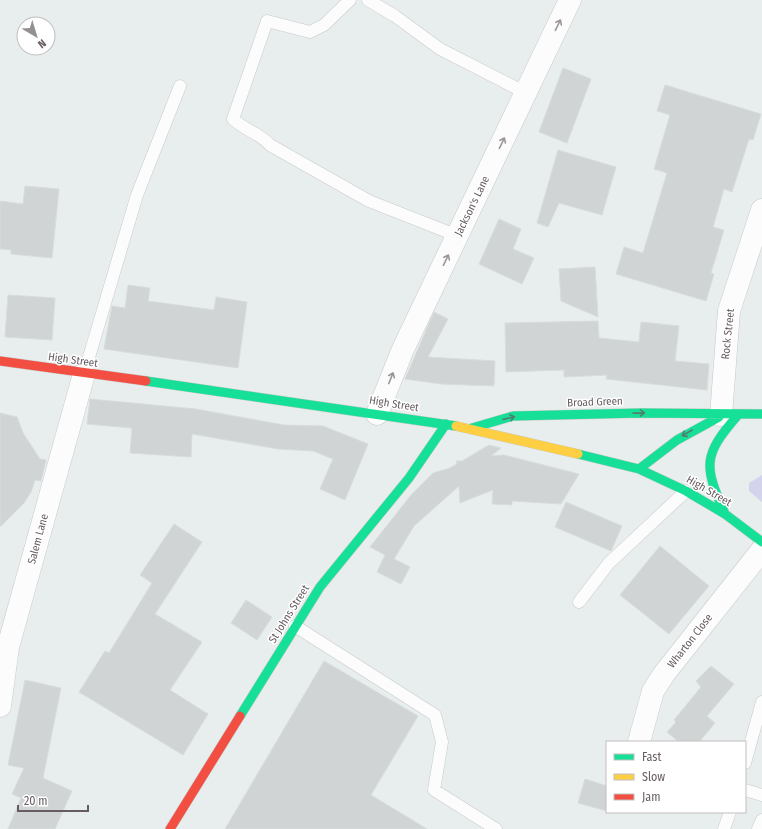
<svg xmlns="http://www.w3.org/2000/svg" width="762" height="829" font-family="'Fira Sans Condensed',sans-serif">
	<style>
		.green { fill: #d3d4eb }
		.building { fill: #d1d4d4; stroke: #d7dddc }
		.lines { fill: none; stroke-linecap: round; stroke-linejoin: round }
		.lane-casing { stroke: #c9caca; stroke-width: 13 }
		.street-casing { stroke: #c9caca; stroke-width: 23 }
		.fast-casing { stroke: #c9c9ca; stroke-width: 10 }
		.slow-casing { stroke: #c9c9ca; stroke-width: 10 }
		.jam-casing { stroke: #c9c9ca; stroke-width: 10 }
		.lane { stroke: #fcfcfc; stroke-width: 12 }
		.street { stroke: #fcfcfc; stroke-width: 22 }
		.fast { stroke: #16e098; stroke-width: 9 }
		.slow { stroke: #ffcf43; stroke-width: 9 }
		.jam { stroke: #f24e42; stroke-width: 9 }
		.oneway { stroke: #9b9597 }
		.oneway2 { stroke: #537e6f }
		.labels { text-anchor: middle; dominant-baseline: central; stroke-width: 3; stroke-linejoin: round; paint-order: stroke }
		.street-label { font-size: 11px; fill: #675d61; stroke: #fff }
	</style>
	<rect width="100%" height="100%" fill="#e8eded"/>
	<path class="green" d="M762,475V502L749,491V483Z"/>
	<path class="building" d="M563,68L591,79L567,143L539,132Z
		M665,85L761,114L753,140L749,139L732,192L724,189L713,227L724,230L711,273L714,274L706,301L616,274L624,247L643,253L667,173L654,169L670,115L657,111Z
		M558,150L616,167L602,215L559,203L548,227L537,223Z
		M25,186L59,189L52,258L11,254V250L0,249V201L23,204Z
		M499,219L521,229L513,249L534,258L522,284L479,264Z
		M595,267L598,317L561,301L559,269Z
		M128,285L150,288L148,301L214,310L216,297L247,302L238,368L104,349L112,306L125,308Z
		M8,295L55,298L52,340L5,337Z
		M434,312L448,319L428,357L495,361L494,386L441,384L405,379Z
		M598,321L599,338L639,342L641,322L679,326L675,361L709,364L707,390L606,379L607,375L564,377V370L506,372L505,323Z
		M90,399L196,409L284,425L323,426L368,444L345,500L320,489L333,459L313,451L278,449L192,434L191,457L130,453L132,428L87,424Z
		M0,413L17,417L23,433L40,459L46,460L41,481L35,480L31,492L24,503L0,527Z
		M489,445L501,448L491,456L504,455L579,474L561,504L512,501V505L492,504L493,490L460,503L459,486L414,526L394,559L410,567L401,584L377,572L385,555L370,547L411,495L433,473L450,468L457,464L456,461H462Z
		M566,502L622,526L611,551L555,527Z
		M174,524L202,542L155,614L202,642L170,690L208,714L183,755L79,692L105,651L109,653L152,583L140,575Z
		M660,546L709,586L669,634L620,595Z
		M246,600L272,617L257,640L231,623Z
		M324,661L418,716L371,795L427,829H225Z
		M711,666L734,684L707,716L715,723L699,742H679L667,732L676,722L674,720L701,687L696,681Z
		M25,680L61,688L43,778L72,791L55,829H8L21,798L12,794L24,768L8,765Z
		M585,779L607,786V811L578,803Z"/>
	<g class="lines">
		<defs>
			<path id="lane" d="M350,0L324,25L310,32L267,21L233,119C244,130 260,133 270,145L369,201L458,236
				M368,0L395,16L440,49L526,93
				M84,374L137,195L180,86
				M579,602L609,563L686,491
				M295,626L435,715L442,742L434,790L496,829
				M745,763L762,702
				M745,790L762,795
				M724,829L730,812
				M758,829L762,820"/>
			<path id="street" d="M377,414L403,349L570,0
				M721,415L729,311L762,210
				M0,706L8,647L84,374
				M639,742L653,691L664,674L762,550"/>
			<path id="fast" d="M146,381L456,426
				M472,428L513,416L641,413L762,414
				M578,454L639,469L686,491L725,514L762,542
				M639,469L677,440L719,417
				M725,514C704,466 702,456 738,415
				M240,716L320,587L409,478L446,424"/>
			<path id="slow" d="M456,426L578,454"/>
			<path id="jam" d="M0,361L146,381
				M170,829L240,716"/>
		</defs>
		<use href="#lane" class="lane-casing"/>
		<use href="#street" class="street-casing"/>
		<use href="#fast" class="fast-casing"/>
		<use href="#slow" class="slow-casing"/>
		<use href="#jam" class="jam-casing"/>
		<use href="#lane" class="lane"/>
		<use href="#street" class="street"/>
		<use href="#fast" class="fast"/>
		<use href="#slow" class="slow"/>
		<use href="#jam" class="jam"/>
	</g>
	<defs><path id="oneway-shaft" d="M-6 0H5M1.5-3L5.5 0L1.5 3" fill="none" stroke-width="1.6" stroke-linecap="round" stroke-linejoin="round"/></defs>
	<g class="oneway">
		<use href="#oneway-shaft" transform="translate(558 25) rotate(-64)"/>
		<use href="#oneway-shaft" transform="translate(502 143) rotate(-64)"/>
		<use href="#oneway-shaft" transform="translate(446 260) rotate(-64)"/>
		<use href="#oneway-shaft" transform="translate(391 378) rotate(-68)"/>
	</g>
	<g class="oneway2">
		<use href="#oneway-shaft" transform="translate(639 413) rotate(-1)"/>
		<use href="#oneway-shaft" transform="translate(509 418) rotate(-13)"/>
		<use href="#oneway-shaft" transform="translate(687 433) rotate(150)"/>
	</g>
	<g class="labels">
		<g class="street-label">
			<text transform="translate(472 206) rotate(-64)">Jackson's Lane</text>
			<text transform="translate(728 334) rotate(-84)">Rock Street</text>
			<text transform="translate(73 360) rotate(8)">High Street</text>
			<text transform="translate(595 402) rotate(-2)">Broad Green</text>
			<text transform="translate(394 404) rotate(9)">High Street</text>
			<text transform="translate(709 491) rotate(30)">High Street</text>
			<text transform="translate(38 539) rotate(-75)">Salem Lane</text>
			<text transform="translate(289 614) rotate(-58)">St Johns Street</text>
			<text transform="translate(690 641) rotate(-52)">Wharton Close</text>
		</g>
	</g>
	<rect x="606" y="741" width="140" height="72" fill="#ffffff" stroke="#c2bec0"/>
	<rect x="614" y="754" width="20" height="6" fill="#16e098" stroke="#c2bec0"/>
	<text x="642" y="761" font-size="12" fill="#675d61">Fast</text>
	<rect x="614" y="774" width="20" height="6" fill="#ffcf43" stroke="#c2bec0"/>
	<text x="642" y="781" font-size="12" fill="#675d61">Slow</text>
	<rect x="614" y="794" width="20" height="6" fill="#f24e42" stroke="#c2bec0"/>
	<text x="642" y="801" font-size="12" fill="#675d61">Jam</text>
	<g transform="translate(36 36) rotate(142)"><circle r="19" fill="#ffffff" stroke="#c2bec0"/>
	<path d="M0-3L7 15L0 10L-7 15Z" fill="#948f92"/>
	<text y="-6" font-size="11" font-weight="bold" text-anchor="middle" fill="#675d61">N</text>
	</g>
	<path d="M18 805v6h70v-6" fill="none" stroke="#675d61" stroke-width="2"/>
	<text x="24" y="805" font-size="12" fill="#675d61" stroke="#ffffff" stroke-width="3" paint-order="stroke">20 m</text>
</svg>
